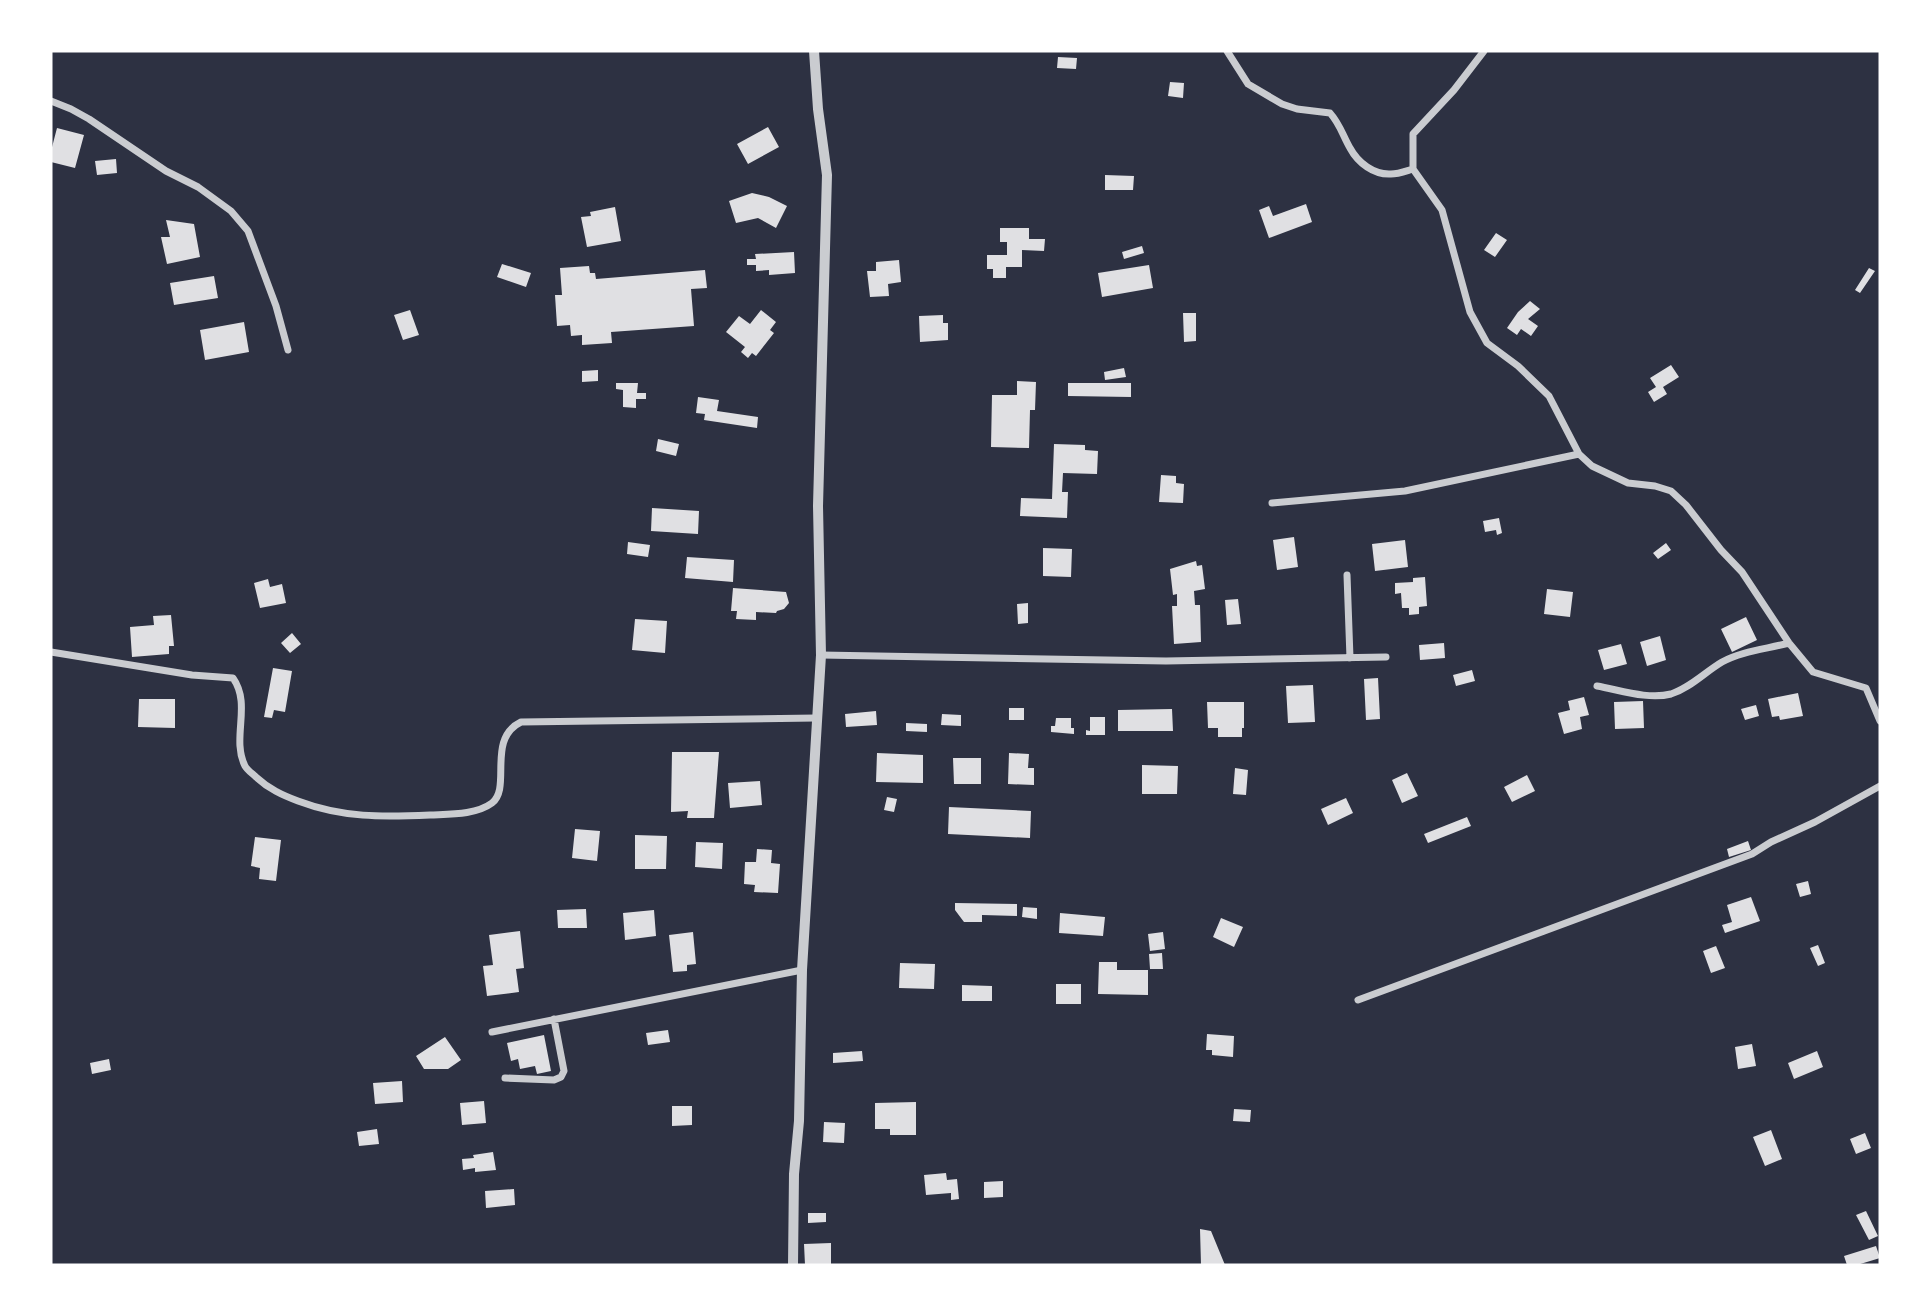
<svg xmlns="http://www.w3.org/2000/svg" width="1931" height="1316" font-family="'Source Serif 4',serif">
	<style>
		.building { fill: #e0e0e3 }
		.lines { fill: none; stroke-linecap: round; stroke-linejoin: round }
		.minor { stroke: #caccd0; stroke-width: 7 }
		.tertiary { stroke: #caccd0; stroke-width: 10 }
	</style>
	<rect width="100%" height="100%" fill="#2d3142"/>
	<path class="building" d="M1058,57L1077,58L1076,69L1057,68Z
		M1170,82L1184,83L1183,98L1168,96Z
		M768,127L779,147L748,164L737,144Z
		M57,128L84,135L75,168L51,162V151Z
		M116,159L117,173L97,175L95,161Z
		M1105,175L1134,176L1133,190H1105Z
		M752,193L769,197L787,206L776,228L758,218L736,223L729,201Z
		M1306,204L1312,222L1269,238L1259,210L1269,206L1273,216Z
		M615,207L621,241L587,247L581,217L591,216L590,212Z
		M166,220L194,224L200,257L167,264L161,237H170Z
		M1000,228H1029V239H1045L1044,251L1022,250V267H1006V278H993V269H987V255H1007V242H1000Z
		M1496,233L1507,240L1495,257L1484,250Z
		M1142,246L1144,253L1124,259L1122,252Z
		M794,252L795,273L769,275V270L756,271V265H747V259H756L755,254Z
		M899,260L901,282L888,284L889,296L870,297L867,271H876V262Z
		M502,264L531,273L526,287L497,277Z
		M1149,265L1153,288L1102,297L1098,273Z
		M589,266L590,273H595L596,279L705,270L707,288L691,289L694,326L611,332L612,343L582,345V335L571,336L570,325L557,326L555,295H562L560,268Z
		M1869,268L1875,271L1860,293L1855,290Z
		M214,276L218,298L174,305L170,283Z
		M1530,301L1540,309L1528,319L1538,326L1531,336L1521,329L1517,335L1507,328L1518,312Z
		M410,310L419,335L403,340L394,315Z
		M761,310L776,322L770,330L774,333L756,356L752,353L748,358L741,352L745,347L726,332L739,316L750,324Z
		M1183,313H1196V341L1184,342Z
		M943,315V323H948V340L920,342L919,316Z
		M244,322L249,352L205,360L200,330Z
		M1671,365L1679,377L1663,387L1667,394L1654,402L1648,392L1656,387L1650,378Z
		M1124,368L1126,377L1105,380L1104,372Z
		M598,370V381L582,382V371Z
		M1017,381L1036,382L1035,410H1030L1029,448L991,447L992,395H1017Z
		M616,383H638L637,393H646V399H636V408L623,407V390L616,389Z
		M1068,383H1131V397L1068,396Z
		M698,397L719,400L717,411L758,417L757,428L704,420L705,414L696,413Z
		M658,439L679,444L676,456L656,451Z
		M1054,444L1085,445V450L1098,451L1097,474L1063,473L1062,492H1068L1067,518L1020,516L1021,498L1052,499Z
		M1161,475L1176,476V483L1184,484L1183,503L1159,502Z
		M652,508L699,511L698,534L651,531Z
		M1499,518L1502,533L1497,535L1496,530L1485,532L1483,521Z
		M1294,537L1298,567L1277,570L1273,540Z
		M1405,540L1408,567L1375,571L1372,544Z
		M628,542L650,545L648,557L627,554Z
		M1666,543L1671,550L1658,559L1653,553Z
		M1043,548L1072,549L1071,577L1043,576Z
		M687,557L734,560L733,582L685,578Z
		M1196,561L1197,566L1202,565L1205,589L1194,591L1195,605H1200L1201,642L1174,644L1172,606H1177V594L1173,595L1170,569Z
		M1425,577L1427,606L1419,607V614L1409,615V608H1402L1401,593L1395,594V583L1413,582V578Z
		M268,579L270,587L282,584L286,603L260,608L254,583Z
		M733,588L786,592L789,603L784,609L777,611L776,613L756,612V620L736,619L737,611H731Z
		M1547,589L1573,592L1570,617L1544,614Z
		M1238,599L1241,624L1227,625L1225,600Z
		M1028,603V623L1018,624L1017,604Z
		M171,615L174,646H169V654L132,657L130,627L154,625L153,616Z
		M1746,617L1757,640L1732,652L1721,629Z
		M635,619L667,621L665,653L632,650Z
		M292,633L301,644L290,653L281,643Z
		M1660,636L1666,660L1647,666L1640,642Z
		M1444,643L1445,658L1420,660L1419,645Z
		M1621,644L1627,664L1604,670L1598,650Z
		M273,668L292,671L285,712L274,710L272,718L264,717Z
		M1472,670L1475,681L1456,686L1453,675Z
		M1378,678L1380,719L1366,720L1364,679Z
		M1313,685L1315,722L1288,723L1286,686Z
		M1798,693L1803,716L1780,720L1779,716L1772,717L1768,699Z
		M1584,697L1589,715L1580,717L1582,729L1564,734L1558,713L1570,710L1568,701Z
		M139,699H175V728L138,727Z
		M1643,701L1644,728L1615,729L1614,702Z
		M1207,702H1244V728H1242V737H1218V728H1208Z
		M1756,705L1759,716L1745,720L1741,709Z
		M1009,708H1024V720H1009Z
		M1172,709L1173,731H1118V710Z
		M876,711L877,725L846,727L845,714Z
		M942,714L961,715V726L941,725Z
		M1090,717H1105V735H1086V730L1090,731Z
		M1056,718H1071V728H1074V734L1051,732V726H1055Z
		M906,723L927,724V732L906,731Z
		M672,752H719L714,818H687L688,811L671,812Z
		M877,753L923,755V783L876,782Z
		M1009,753L1029,754L1028,768H1034V785L1008,784Z
		M953,758H981V784H954Z
		M1142,765L1178,766L1177,794H1142Z
		M1235,768L1248,770L1246,795L1233,794Z
		M1407,773L1418,796L1402,803L1392,780Z
		M1527,775L1535,791L1512,802L1504,787Z
		M760,781L762,805L730,808L728,783Z
		M887,797L897,799L894,812L884,810Z
		M1346,798L1353,813L1328,825L1321,809Z
		M949,807L1031,811L1030,838L948,834Z
		M1467,817L1471,826L1428,843L1424,834Z
		M575,829L600,831L597,861L572,858Z
		M635,835L667,836L666,869H635Z
		M255,837L281,840L276,881L259,879L260,868L251,866Z
		M1748,841L1751,850L1729,857L1727,849Z
		M696,842L723,843L722,869L695,867Z
		M757,849L772,850L771,863L780,864L778,893L754,892L755,885L744,884L745,862H756Z
		M1808,881L1811,894L1800,897L1796,884Z
		M1751,897L1760,921L1725,933L1722,925L1732,922L1727,905Z
		M955,903L1017,904V916L982,915V922H964L955,910Z
		M1023,907L1037,908V919L1022,917Z
		M586,909L587,928H558L557,910Z
		M654,910L656,936L625,940L623,913Z
		M1060,913L1105,917L1103,936L1059,933Z
		M1221,918L1243,927L1234,947L1213,937Z
		M520,931L524,968L516,969L519,992L487,996L483,966L493,965L489,935Z
		M693,932L696,964L687,965V971L673,972L669,935Z
		M1163,932L1165,949L1150,951L1148,934Z
		M1818,945L1825,963L1818,966L1810,948Z
		M1716,946L1725,968L1711,973L1703,951Z
		M1162,953L1163,969H1150L1149,954Z
		M1099,962H1117V970H1148V995L1098,994Z
		M900,963L935,964L934,989L899,988Z
		M1056,984H1081V1004H1056Z
		M962,985L992,986V1001H962Z
		M668,1030L670,1042L648,1045L646,1033Z
		M1207,1034L1234,1036L1233,1057L1212,1055V1050H1206Z
		M544,1035L551,1071L537,1074L535,1066L520,1069L518,1059L511,1061L507,1043Z
		M445,1037L461,1060L448,1069H424L416,1056Z
		M1752,1044L1756,1066L1738,1069L1735,1047Z
		M862,1051L863,1061L833,1063V1053Z
		M1817,1051L1823,1067L1794,1079L1788,1063Z
		M109,1059L111,1070L92,1074L90,1063Z
		M402,1081L403,1102L375,1104L373,1083Z
		M484,1101L486,1123L462,1125L460,1103Z
		M916,1102V1135H890V1129H875V1103Z
		M672,1106H692V1125L672,1126Z
		M1234,1109L1251,1110L1250,1122L1233,1121Z
		M824,1122L845,1123L844,1143L823,1142Z
		M377,1129L379,1144L359,1146L357,1132Z
		M1771,1130L1782,1159L1765,1166L1753,1137Z
		M1865,1133L1871,1148L1856,1154L1850,1139Z
		M493,1152L496,1170L475,1172V1168L463,1170L462,1159L474,1158L473,1155Z
		M946,1173L947,1180L957,1179L959,1199L951,1200V1193L926,1195L924,1175Z
		M1003,1181V1197L984,1198V1182Z
		M514,1189L515,1205L486,1208L485,1191Z
		M1866,1211L1878,1236L1869,1240L1856,1215Z
		M808,1213H826V1222L808,1223Z
		M1200,1229L1211,1231L1225,1265H1201Z
		M831,1243V1265H805L804,1244Z
		M1876,1246L1880,1258L1857,1265H1847L1844,1256Z"/>
	<g class="lines">
		<path class="minor" d="M1227,51L1248,84L1282,104L1297,109L1330,113C1340,124 1343,136 1350,148C1358,163 1374,175 1391,174C1398,174 1406,171 1413,169L1442,210L1470,312L1487,343L1518,366L1549,396L1579,454L1592,466L1628,483L1655,486L1671,491L1686,505L1721,550L1742,572L1789,643L1813,672L1866,688L1880,721
			M51,101L71,109L89,119L166,171L198,187L231,211L248,231L276,306L288,350
			M1413,169V134L1454,90L1484,51
			M1272,503L1405,491L1579,454
			M1347,575L1350,658
			M51,652L192,675L233,678C252,705 231,738 245,766C247,770 253,774 256,777C269,789 282,795 298,801C343,818 382,817 430,815C449,814 476,815 492,803C512,788 486,739 521,722L816,718
			M821,655L1166,661L1386,657
			M1597,686C1620,690 1648,700 1671,694C1690,688 1705,672 1722,662C1742,651 1767,649 1789,643
			M1358,1000L1752,854L1771,842L1815,822L1880,786
			M492,1032L802,970
			M505,1078L554,1080L561,1077L564,1071L554,1019"/>
		<path class="tertiary" d="M793,1265L794,1174L799,1121L802,970L821,655L818,506L827,175L818,109L814,51"/>
	</g>
	<rect width="1931" height="1316" fill="none" stroke="#ffffff" stroke-width="105"/>
</svg>
